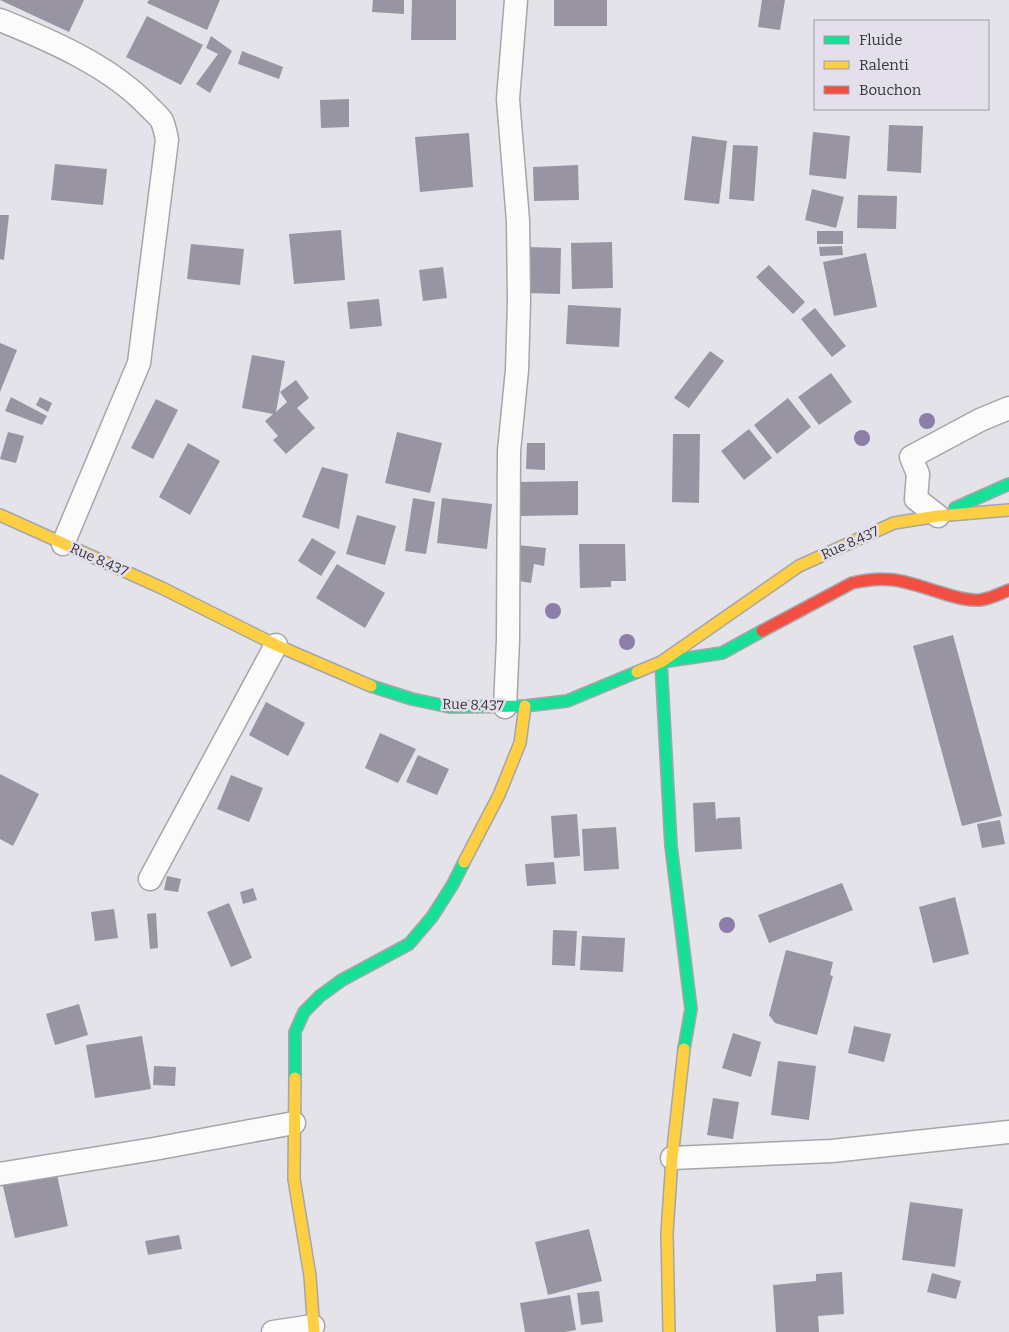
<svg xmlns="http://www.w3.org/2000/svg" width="1009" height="1332" font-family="Bitter,serif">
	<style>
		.building { fill: #9894a2 }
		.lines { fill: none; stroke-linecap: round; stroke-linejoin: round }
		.street-casing { stroke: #a6a5a9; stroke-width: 25 }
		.fast-casing { stroke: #a6a5a9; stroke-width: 14 }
		.slow-casing { stroke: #a6a5a9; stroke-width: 14 }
		.jam-casing { stroke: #a6a5a9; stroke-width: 14 }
		.street { stroke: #fbfbfc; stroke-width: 22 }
		.fast { stroke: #16e098; stroke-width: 11 }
		.slow { stroke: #ffcf43; stroke-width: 11 }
		.jam { stroke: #f24e42; stroke-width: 11 }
		.tree { fill: #8c7da9 }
		.labels { text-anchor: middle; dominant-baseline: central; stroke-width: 5; stroke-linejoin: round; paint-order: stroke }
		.street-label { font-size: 14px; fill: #363439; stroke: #e3e0ec }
	</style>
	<rect width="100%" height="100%" fill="#e4e3e9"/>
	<path class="building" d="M0,0H84L69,32Z
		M149,0H220L207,30L147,3Z
		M373,0H404V14L372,12Z
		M412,0H456V40H411Z
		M554,0H607V26H554Z
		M762,0H785L780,30L758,27Z
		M147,16L203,45L181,85L126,57Z
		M211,36L232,51L210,93L196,84L218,54L206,48Z
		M242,51L283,67L279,79L238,64Z
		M349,99V127L321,128L320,100Z
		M889,125L923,126L921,173L887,171Z
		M813,132L850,136L846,179L809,175Z
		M469,133L473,187L420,192L415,137Z
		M692,136L727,141L719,204L684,200Z
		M733,145L758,146L754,201L729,199Z
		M55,164L107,169L103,205L51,200Z
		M578,165L579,200L534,201L533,167Z
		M812,189L844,197L836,228L805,220Z
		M858,195L897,196L896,229L857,228Z
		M0,215H9L4,260L0,259Z
		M341,230L345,280L294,284L289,234Z
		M817,231H843V244H817Z
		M612,242L613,288L572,289L571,243Z
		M191,244L244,249L240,285L187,279Z
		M842,246L843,255L820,256L819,247Z
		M528,247L561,248L560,294L527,293Z
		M866,253L877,307L834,316L823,262Z
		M769,265L805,302L793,314L756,277Z
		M443,267L447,298L423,301L419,270Z
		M379,299L382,326L350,329L347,302Z
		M568,305L621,308L619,347L566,344Z
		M815,308L846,346L832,357L801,319Z
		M0,343L17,350L0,392Z
		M710,351L724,361L689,408L674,398Z
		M252,355L285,361L276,412L287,402L280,392L296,380L309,398L297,408L315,428L286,454L273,440L278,436L265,421L273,414L242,408Z
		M831,373L852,402L819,425L798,397Z
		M11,397L47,416L42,425L5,411Z
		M40,397L52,403L48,412L36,405Z
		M788,398L811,427L777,454L754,425Z
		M156,399L178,410L153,459L131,448Z
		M749,429L772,458L744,480L721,451Z
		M8,432L24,436L16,463L0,459Z
		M397,432L442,443L430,493L385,483Z
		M673,434H700L699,503L672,502Z
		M188,443L220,461L190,515L159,497Z
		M527,443H545V470L526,469Z
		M322,467L348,474L339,529L302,517Z
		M578,481V515L520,516V482Z
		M413,498L435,502L426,554L405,551Z
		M442,498L492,504L487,549L437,543Z
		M357,515L396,526L385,565L346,554Z
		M312,538L336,552L321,576L298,561Z
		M579,544H625L626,581H611V587L580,588Z
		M517,545L546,548L544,566L534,564L531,583L513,580Z
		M337,564L385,593L365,628L316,598Z
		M953,635L1002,816L962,826L913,646Z
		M266,702L305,723L288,756L249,735Z
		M380,733L416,749L398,783L365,768Z
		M418,755L449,769L437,795L406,782Z
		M0,774L39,794L13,846L0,839Z
		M231,775L263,788L249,822L217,809Z
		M715,802L716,820L718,818L740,817L742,849L695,852L693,803Z
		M577,814L580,856L554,858L551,816Z
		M1000,820L1005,844L982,848L977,824Z
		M616,827L619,869L584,871L582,829Z
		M554,862L556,884L527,886L525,864Z
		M167,876L181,879L178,892L164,890Z
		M842,883L853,910L769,943L758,915Z
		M253,888L257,900L243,904L240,892Z
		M955,897L969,954L933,963L919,907Z
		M229,903L252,958L231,967L207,912Z
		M114,909L118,938L95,941L91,912Z
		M156,913L158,948L150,949L147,914Z
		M553,930L577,931L575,966L552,965Z
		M582,936L625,938L623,972L580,970Z
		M786,950L833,962L830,975L833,976L817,1035L775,1023L769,1015Z
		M79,1004L88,1035L55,1045L46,1014Z
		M854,1026L891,1034L884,1062L848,1053Z
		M733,1033L761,1042L751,1077L722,1068Z
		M142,1036L151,1089L95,1098L86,1045Z
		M778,1061L816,1066L809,1120L771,1115Z
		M154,1066L176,1067L175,1086L153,1085Z
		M713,1098L739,1102L733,1139L707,1135Z
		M56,1170L68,1226L15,1238L2,1182Z
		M910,1202L963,1209L955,1267L902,1260Z
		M589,1229L602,1281L548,1295L535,1242Z
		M179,1235L182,1249L148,1255L145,1241Z
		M842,1272L844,1314L818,1316L819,1332H776L773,1285L816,1281V1274Z
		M932,1273L961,1281L956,1299L927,1292Z
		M599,1291L603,1322L581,1325L577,1293Z
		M570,1295L576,1330L565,1332H525L520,1303Z"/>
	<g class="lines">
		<defs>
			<path id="street" d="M0,20C50,40 112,67 149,107C153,111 159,116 162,121C164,126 166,134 167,140L139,363L63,544
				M938,516L916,499L918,474L911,457L980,420L1009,408
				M505,707L508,640L509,451L517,370L519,301L518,221L508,99L516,0
				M150,879L276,645
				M672,1158L832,1151L1009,1132
				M0,1174L154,1149L294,1123
				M273,1332L313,1326"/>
			<path id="fast" d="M955,508L1009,484
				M371,686L412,699L450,707L525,706L567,701L637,672
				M684,1049L691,1009L671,846L661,662L722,653L762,631
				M295,1078V1032L304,1012L320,996L342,980L409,944L432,917L453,884L464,862"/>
			<path id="slow" d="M0,515L162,588L276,645L371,686
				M637,672L661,662L799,566L894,523L938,516L1009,510
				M464,862L499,795L520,743L525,706
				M295,1078L294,1179L310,1276L314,1332
				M669,1332L667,1233L672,1158L684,1049"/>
			<path id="jam" d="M762,631L852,583C890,574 906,582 942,593C954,597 967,601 980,600C990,599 999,594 1009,590"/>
		</defs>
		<use href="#street" class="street-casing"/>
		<use href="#fast" class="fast-casing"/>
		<use href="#slow" class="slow-casing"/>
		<use href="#jam" class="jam-casing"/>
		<use href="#street" class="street"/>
		<use href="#fast" class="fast"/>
		<use href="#slow" class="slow"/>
		<use href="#jam" class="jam"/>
	</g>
	<g class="tree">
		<circle cx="927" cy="421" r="8"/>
		<circle cx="862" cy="438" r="8"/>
		<circle cx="553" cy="611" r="8"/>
		<circle cx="627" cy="642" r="8"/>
		<circle cx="727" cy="925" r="8"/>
	</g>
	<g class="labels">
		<g class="street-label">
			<text transform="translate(850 543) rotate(-24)">Rue 8.437</text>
			<text transform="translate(99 560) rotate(24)">Rue 8.437</text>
			<text transform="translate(473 705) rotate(2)">Rue 8.437</text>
		</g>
	</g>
	<rect x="814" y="20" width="175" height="90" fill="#e3e0ec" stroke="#9e9ba4"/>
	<rect x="824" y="36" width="25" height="8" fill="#16e098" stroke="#9e9ba4"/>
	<text x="859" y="45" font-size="15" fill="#363439">Fluide</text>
	<rect x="824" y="61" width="25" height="8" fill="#ffcf43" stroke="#9e9ba4"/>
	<text x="859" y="70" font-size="15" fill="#363439">Ralenti</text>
	<rect x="824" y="86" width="25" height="8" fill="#f24e42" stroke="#9e9ba4"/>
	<text x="859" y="95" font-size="15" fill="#363439">Bouchon</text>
</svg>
